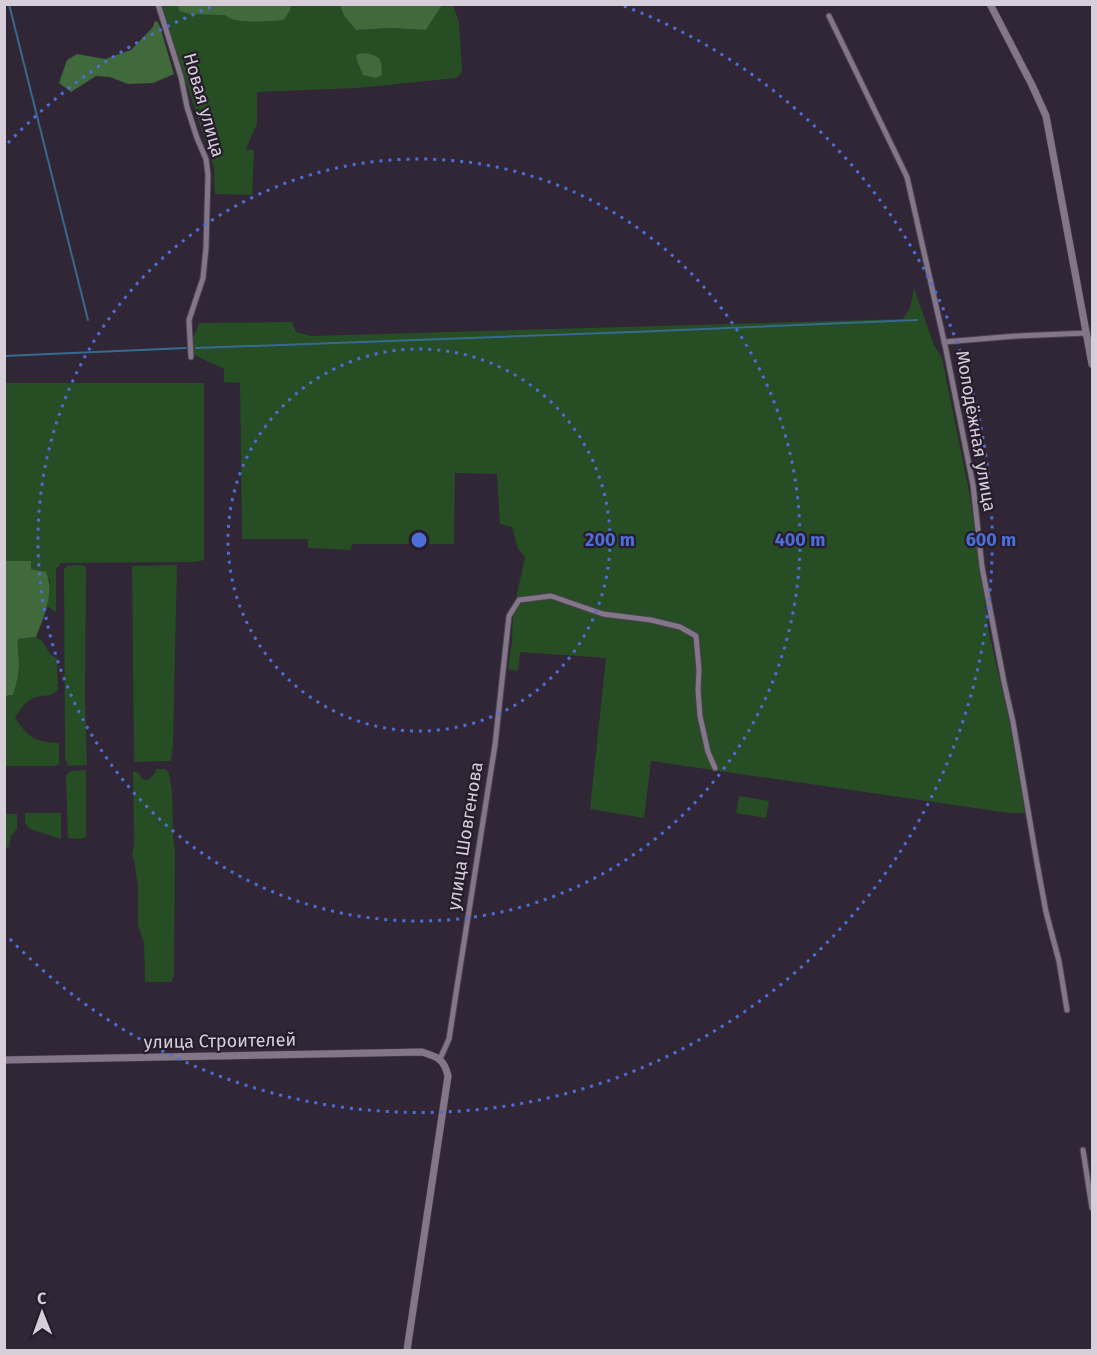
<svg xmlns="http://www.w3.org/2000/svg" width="1097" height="1355" font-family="'Fira Sans',sans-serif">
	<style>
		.green { fill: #264d23 }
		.forest { fill: #40693c }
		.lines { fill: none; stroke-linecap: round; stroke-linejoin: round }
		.stream { stroke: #366a91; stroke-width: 2 }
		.minor-casing { stroke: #4a414d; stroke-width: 7 }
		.tertiary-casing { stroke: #4a414d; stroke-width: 8 }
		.minor { stroke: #837688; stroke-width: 5 }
		.tertiary { stroke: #837688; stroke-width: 7 }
		.ring { fill: none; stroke: #4b6ed8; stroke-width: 3; stroke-dasharray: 3 6 }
		.labels { text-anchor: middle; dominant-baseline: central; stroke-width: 4.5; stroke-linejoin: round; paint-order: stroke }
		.street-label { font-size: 18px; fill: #d6cfd9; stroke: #271c2b }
		.centre { fill: #4b6ed8; stroke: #271c2b; stroke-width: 3 }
		.ring-label { font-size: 18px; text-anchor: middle; font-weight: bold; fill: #4b6ed8; stroke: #271c2b; stroke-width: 4.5; stroke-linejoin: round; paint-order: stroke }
	</style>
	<rect width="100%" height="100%" fill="#312635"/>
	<path class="green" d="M161,5H340L344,16L356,30L390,28L426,30L442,5H453L459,22L462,72L456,78L358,88L257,92V124L246,149L254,150L252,195L215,194L214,167Z
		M914,288L934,345L942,358L970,496L989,632L1009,721L1025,813H1009L651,761L644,818L590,809L606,658L520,652L518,671L508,669L512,641L513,612L525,557L518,549L512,527L500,524L497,474L455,473L454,544H352L351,550L308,548V539H242L240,383L224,382V369L194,355L193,338L199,323L292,322L296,332L311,336L903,319L910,308Z
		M5,383H204V560L194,562L61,563L56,569V612L47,606L50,580L38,570L31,569L30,561H5Z
		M73,565H82L86,567L85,696L87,765L68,766L65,759L64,569L67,566Z
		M177,565L173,743L171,761L134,762L132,566Z
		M36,637L42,641L51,655L57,658L58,690C51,697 44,695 35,697C26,701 20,709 15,718C29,738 35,742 59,743V764L55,766H5V696L13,695C16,685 19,675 19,664C19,655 17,648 18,639Z
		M156,769H165L169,773L172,791L173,837L175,851L174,977H172V982H145L144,943L138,925V886L134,860L132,856L134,844L133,771L139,773L142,779L148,780L155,773Z
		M86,770V837L80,839L68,838L66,775L71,771Z
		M739,796L769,801L766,818L736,813Z
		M25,813H61V839L30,829L25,823Z
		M5,814H17V829L11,836L9,847L5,848Z"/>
	<path class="forest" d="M183,4H291C291,11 287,15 283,20C269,21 236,25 225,15L189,14L180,11L177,5Z
		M340,5V4L442,5L426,30L390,28L356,30L344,16Z
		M155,21L158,22L160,27L174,74L153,83L128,84L110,77L96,76L71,92L59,83L67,60L77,54L105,59L131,50L153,27Z
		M366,53C381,56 382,60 382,75L376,78L363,75L356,58L357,54Z
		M5,561H31V569L46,572C55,592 44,617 36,637L18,639C17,648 19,655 19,664C19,675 16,685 13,695L5,696Z"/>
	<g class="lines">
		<path class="stream" d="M9,4L88,320
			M196,348L633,332L917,320
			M4,356L186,348"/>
		<defs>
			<path id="minor" d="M158,4L181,77L187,107L197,138L206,159L208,175L206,248L203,278L189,320L191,357
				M829,16L907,177L946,350L973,485L982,567L1004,682L1013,722L1037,863L1046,912L1059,961L1067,1010
				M944,342L1016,336L1087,333
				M440,1059L449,1039L457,987L495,745L509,616L519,600L551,596L603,614L651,620L680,627L696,636L699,670L698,690L700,716L708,752L715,768
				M1083,1150L1092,1208"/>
			<path id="tertiary" d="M990,4L1032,85L1046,116L1092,364
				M4,1060L422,1052C438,1057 444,1059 448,1076L407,1350"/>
		</defs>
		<use href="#minor" class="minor-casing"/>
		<use href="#tertiary" class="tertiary-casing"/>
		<use href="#minor" class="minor"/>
		<use href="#tertiary" class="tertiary"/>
	</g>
	<g class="ring">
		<circle cx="419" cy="540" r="191"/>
		<circle cx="419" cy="540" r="381"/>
		<path d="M8 143A572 572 0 0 1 214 6M624 6A572 572 0 1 1 8 937"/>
	</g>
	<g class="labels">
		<g class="street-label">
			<text transform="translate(204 105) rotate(74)">Новая улица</text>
			<text transform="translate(976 431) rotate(80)">Молодёжная улица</text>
			<text transform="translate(465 836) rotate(-81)">улица Шовгенова</text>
			<text transform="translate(220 1041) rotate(-1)">улица Строителей</text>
		</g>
	</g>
	<circle cx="419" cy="540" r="9" class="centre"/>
	<g class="ring-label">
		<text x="610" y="546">200 m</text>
		<text x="800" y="546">400 m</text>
		<text x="991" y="546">600 m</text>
	</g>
	<rect width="1097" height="1355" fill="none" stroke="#d6cfd9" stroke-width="12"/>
	<g transform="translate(42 1313) rotate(359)" stroke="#271c2b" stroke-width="4.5" paint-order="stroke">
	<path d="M0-4.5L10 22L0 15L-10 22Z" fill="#d6cfd9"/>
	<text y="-9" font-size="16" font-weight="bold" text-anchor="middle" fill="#d6cfd9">С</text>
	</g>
</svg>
